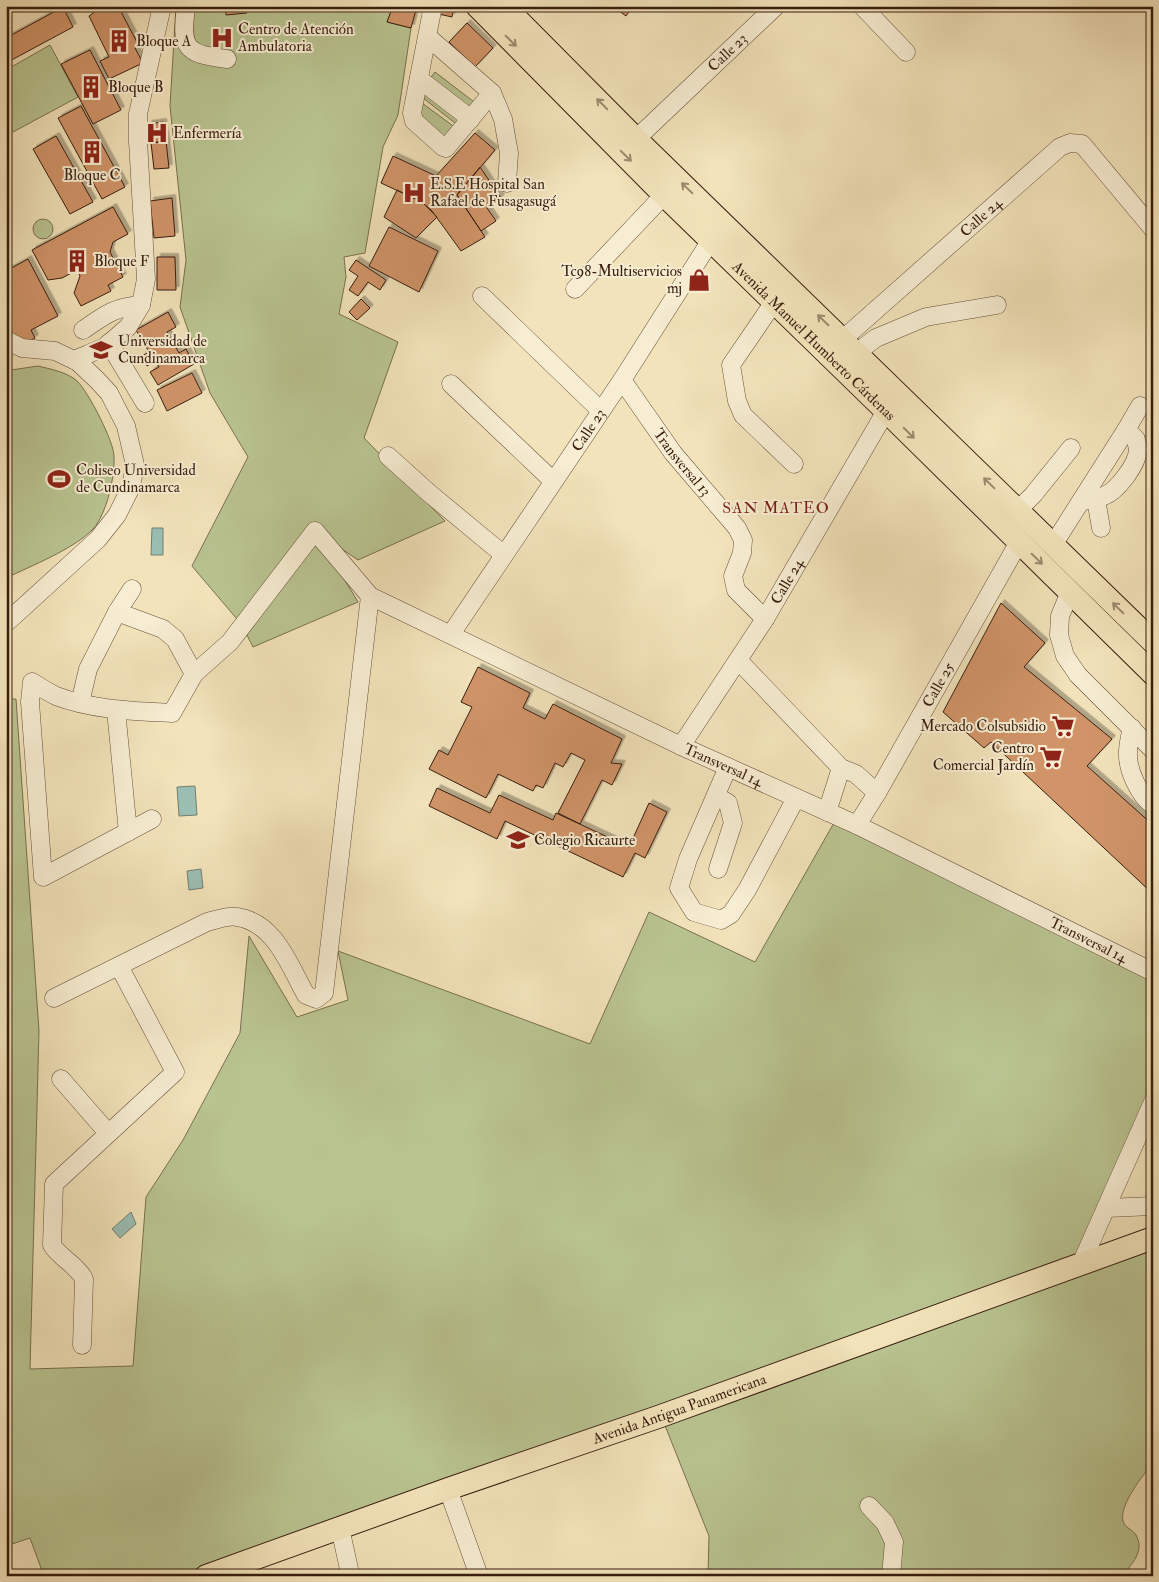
<svg xmlns="http://www.w3.org/2000/svg" width="1159" height="1582" font-family="'IM FELL Double Pica',serif">
	<style>
		.green { fill: #b9c491; stroke: #787050 }
		.water { fill: #9bbeb3; stroke: #737e72 }
		.building { fill: #d09468; stroke: #381d10; filter: url(#shadow) }
		.lines { fill: none; stroke-linecap: round; stroke-linejoin: round }
		.minor-casing { stroke: #664e3a; stroke-width: 19 }
		.major-casing { stroke: #381d10; stroke-width: 24 }
		.minor { stroke: #f7edd2; stroke-width: 18 }
		.major { stroke: #f2e3ba; stroke-width: 22 }
		.oneway { stroke: #9e8a6e }
		.labels { text-anchor: middle; dominant-baseline: central; stroke-width: 4; stroke-linejoin: round; paint-order: stroke }
		.poi-label { font-size: 15px; fill: #381d10; stroke: #f7edd2; text-anchor: start }
		.street-label { font-size: 15px; fill: #381d10; stroke: #f7edd2 }
		.neighbourhood-label { font-size: 16px; letter-spacing: 1px; fill: #7a1f14; stroke: #f7edd2 }
	</style>
	<defs>
		<filter id="shadow"><feDropShadow dx="3.5" dy="-3.5" stdDeviation="0" flood-color="#0004"/></filter>
	</defs>
	<rect width="100%" height="100%" fill="#f2e3ba"/>
	<filter id="stains"><feTurbulence type="fractalNoise" baseFrequency=".004" numOctaves="4"/><feColorMatrix values="0 0 0 0 .2 0 0 0 0 .09 0 0 0 0 .02 0 0 0 .5 -.17"/></filter>
	<radialGradient id="worn" r=".72"><stop offset=".6" stop-color="#630" stop-opacity="0"/><stop offset="1" stop-color="#630" stop-opacity=".3"/></radialGradient>
	<path class="green" d="M176,6H393L387,22L411,28L398,115L383,147L365,253L344,257L346,277L339,314L398,342L364,438L445,521L358,560L323,536L320,539L358,602L253,647L242,625L192,566L248,457L210,393L180,307L186,260L170,106Z
		M50,45L78,97L13,132L6,115V70Z
		M435,72L478,105L460,127L418,94Z
		M422,103L456,128L446,138L419,118Z
		M33 229a10 10 0 1 1 20 0a10 10 0 1 1-20 0Z
		M38,366C50,369 67,372 77,381C88,391 114,442 114,456C115,477 107,513 93,529C74,549 31,566 6,578V372L11,370Z
		M6,699H16L39,1031L30,1369L133,1366L146,1197L183,1140L240,1033L249,936L297,1017L348,1000L338,951L590,1044L649,912L755,962L835,821L1153,977V1087L1078,1256L182,1576H44L30,1538L6,1546Z
		M1153,1247V1463C1143,1475 1119,1505 1123,1521C1125,1528 1132,1529 1136,1535C1145,1551 1132,1564 1122,1576H708L709,1536L664,1423Z"/>
	<path class="water" d="M152,528H163V555H151Z
		M195,786L197,815L179,816L177,787Z
		M201,869L203,888L189,890L187,871Z
		M131,1212L136,1224L120,1238L112,1229Z"/>
	<path class="building" d="M103,6H118L139,46L135,48L143,63L109,79L100,61L109,57L89,16Z
		M225,6H246L247,13L226,15Z
		M393,6H401L416,10L411,28L387,22Z
		M436,6L454,7L452,17L434,13Z
		M612,6H633L626,16Z
		M63,7L73,27L6,63V38Z
		M467,23L493,48L475,67L449,42Z
		M90,50L121,110L93,124L61,64Z
		M81,106L125,187L102,199L58,118Z
		M163,122L166,141L151,143L148,124Z
		M475,133L495,150L457,195L485,237L461,251L432,211L422,202L381,183L393,156L436,176Z
		M56,136L93,202L70,214L33,149Z
		M166,141L169,168L154,169L151,143Z
		M480,167L501,198L487,208L496,221L481,231L457,195Z
		M397,190L422,202L437,217L416,238L384,217Z
		M172,198L175,236L154,238L150,201Z
		M113,207L128,234L113,242L110,252L123,277L108,285L111,291L81,306L74,293L80,276L77,270L62,278L48,280L32,250Z
		M389,227L438,251L419,292L369,266Z
		M157,257H175L176,290H157Z
		M28,259L58,316L31,330L35,338L20,346L6,321V271Z
		M356,260L386,280L380,290L368,282L358,296L349,290L358,276L349,270Z
		M361,299L370,308L357,320L349,312Z
		M168,312L176,327L167,332L179,353L186,349L194,364L158,385L150,372L159,367L155,361L147,366L142,356L149,352L136,330Z
		M192,373L202,393L167,411L157,390Z
		M1001,603L1045,643L1024,667L1112,739L1087,766L1153,825V894L991,742L984,748L943,712Z
		M478,667L530,693L523,708L545,719L553,704L622,739L611,763L622,764L612,785L602,780L580,824L558,813L585,760L571,753L563,767L555,763L543,788L536,785L533,791L498,774L486,798L429,769L439,750L448,755L472,707L461,702Z
		M437,788L490,813L499,795L553,820L556,813L629,847L649,803L667,812L645,858L635,853L623,877L505,821L497,839L429,806Z"/>
	<g class="lines">
		<defs>
			<g id="minor">
				<path d="M186,6C181,48 184,54 227,59"/>
				<path d="M433,6L412,113L414,121L443,147L446,148L492,93"/>
				<path d="M862,6L906,52"/>
				<path d="M428,37L492,93L503,119L509,153L507,183"/>
				<path d="M419,79L471,119"/>
				<path id="s1" d="M636,139L776,6"/>
				<path d="M575,289L664,195"/>
				<path d="M482,296L600,410"/>
				<path d="M774,302L731,365L737,401L743,415L794,464"/>
				<path d="M83,330C105,315 114,307 141,305"/>
				<path d="M6,340L22,348L55,351L78,362L97,380L109,393L126,426L135,465L131,487L117,515L98,539L6,623"/>
				<path d="M109,343L145,403"/>
				<path id="s2" d="M834,347L1060,147L1070,143L1082,144L1153,229"/>
				<path d="M856,353L876,338L926,317L997,305"/>
				<path d="M74,360L105,347L128,327L141,305L146,279L138,141V114L162,6"/>
				<path id="s3" d="M622,380L673,453L737,528L743,540L742,553L733,576L736,590L765,619"/>
				<path d="M451,384L553,481"/>
				<path d="M388,456L429,493L504,555"/>
				<path d="M1096,499L1101,528"/>
				<path d="M1081,501C1089,500 1096,500 1104,496C1117,491 1137,465 1138,450C1138,447 1136,442 1136,439L1126,430"/>
				<path d="M1018,510L1033,495L1071,448"/>
				<path d="M1053,545L1126,430L1140,406"/>
				<path d="M1070,592L1060,616L1059,635L1065,656L1078,675L1153,750"/>
				<path d="M117,612L163,629L175,639L194,674"/>
				<path id="s4" d="M451,634L622,380L718,229"/>
				<path d="M738,660L841,768L856,774L877,793"/>
				<path d="M80,703L88,669L117,612L132,589"/>
				<path d="M116,710L128,832"/>
				<path d="M1132,728C1130,736 1128,744 1128,752C1127,769 1139,796 1153,805"/>
				<path id="s5" d="M681,746L765,619L886,411"/>
				<path d="M728,767L688,859L679,888L694,912L721,920L731,914L747,890L796,798"/>
				<path d="M716,796L728,803L733,823L718,869"/>
				<path d="M827,812L841,768"/>
				<path id="s6" d="M152,819L43,877L30,702L32,682C40,687 48,692 56,696C93,710 133,711 172,713L194,674L230,642L315,531L370,596L681,746L857,825L1153,972"/>
				<path id="s7" d="M857,825L877,793L1019,542"/>
				<path d="M54,998L207,922C217,920 227,915 237,917C275,922 290,967 306,995L316,999L324,993L370,596"/>
				<path d="M61,1079L108,1133"/>
				<path d="M1107,1208L1153,1206"/>
				<path d="M1081,1264L1153,1102"/>
				<path d="M82,1345L84,1279C77,1265 60,1258 52,1245L54,1184L175,1072L119,966"/>
				<path d="M448,1489L479,1576"/>
				<path d="M869,1506L885,1523L894,1542L891,1576"/>
				<path d="M340,1528L349,1569L347,1576"/>
			</g>
			<g id="major">
				<path id="s8" d="M477,6L664,195L886,411L1153,674"/>
				<path d="M504,6L636,139L1153,642"/>
				<path id="s9" d="M206,1576L448,1489L658,1417L1153,1238"/>
			</g>
		</defs>
		<use href="#minor" class="minor-casing"/>
		<use href="#major" class="major-casing"/>
		<use href="#minor" class="minor"/>
		<use href="#major" class="major"/>
	</g>
	<defs><path id="oneway-shaft" d="M-6 0H5M1.5-3L5.5 0L1.5 3" fill="none" stroke-width="1.6" stroke-linecap="round" stroke-linejoin="round" transform="scale(1.25)"/></defs>
	<g class="oneway">
		<use href="#oneway-shaft" transform="translate(511 41) rotate(45)"/>
		<use href="#oneway-shaft" transform="translate(602 104) rotate(-135)"/>
		<use href="#oneway-shaft" transform="translate(626 156) rotate(45)"/>
		<use href="#oneway-shaft" transform="translate(687 188) rotate(-136)"/>
		<use href="#oneway-shaft" transform="translate(823 320) rotate(-136)"/>
		<use href="#oneway-shaft" transform="translate(909 433) rotate(45)"/>
		<use href="#oneway-shaft" transform="translate(989 483) rotate(-136)"/>
		<use href="#oneway-shaft" transform="translate(1037 559) rotate(44)"/>
		<use href="#oneway-shaft" transform="translate(1118 608) rotate(-136)"/>
	</g>
	<defs>
		<symbol id="hospital-bare" viewBox="-9 -9 18 18"><path d="M-5-5h3v3.5h4V-5h3V5h-3V1.5h-4V5h-3Z" fill="#8f2418" stroke="#f7edd2" stroke-width="2.5" paint-order="stroke"/></symbol>
		<symbol id="building-bare" viewBox="-9 -9 18 18"><path d="M-4-6H4V6H1V3H-1V6H-4ZM-2.5-4.3h1.7v1.8h-1.7ZM.8-4.3h1.7v1.8H.8ZM-2.5-1h1.7V.8h-1.7ZM.8-1h1.7V.8H.8Z" fill="#8f2418" stroke="#f7edd2" stroke-width="2.5" paint-order="stroke"/></symbol>
		<symbol id="shop-bare" viewBox="-9 -9 18 18"><path d="M-5-2.5h2.3a2.7 3.5 0 0 1 5.4 0H5L5.5 6h-11ZM-1.5-2.5h3a1.5 2.3 0 0 0-3 0Z" fill="#8f2418" stroke="#f7edd2" stroke-width="2.5" paint-order="stroke"/></symbol>
		<symbol id="university-bare" viewBox="-9 -9 18 18"><path d="M0-5L7-2L0 1L-7-2ZM-4 1L0 2.5L4 1V4Q0 6-4 4Z" fill="#8f2418" stroke="#f7edd2" stroke-width="2.5" paint-order="stroke"/></symbol>
		<symbol id="stadium-bare" viewBox="-9 -9 18 18"><path d="M0-5a6.5 5 0 1 0 0 10a6.5 5 0 1 0 0-10ZM-3.5-1.8h7v3.6h-7Z" fill="#8f2418" stroke="#f7edd2" stroke-width="2.5" paint-order="stroke"/></symbol>
		<symbol id="supermarket-bare" viewBox="-9 -9 18 18"><path d="M-6-5.5h2.5l.6 2H6L4.5 2H-2.5L-4.4-4H-6ZM-1.5 3.2a1.3 1.3 0 1 0 .1 0ZM3 3.2a1.3 1.3 0 1 0 .1 0Z" fill="#8f2418" stroke="#f7edd2" stroke-width="2.5" paint-order="stroke"/></symbol>
		<symbol id="school-bare" viewBox="-9 -9 18 18"><path d="M0-5L7-2L0 1L-7-2ZM-4 1L0 2.5L4 1V4Q0 6-4 4Z" fill="#8f2418" stroke="#f7edd2" stroke-width="2.5" paint-order="stroke"/></symbol>
	</defs>
	<g fill-rule="evenodd">
		<use href="#hospital-bare" x="206" y="22" width="32" height="32"/>
		<use href="#building-bare" x="103" y="25" width="32" height="32"/>
		<use href="#building-bare" x="75" y="71" width="32" height="32"/>
		<use href="#hospital-bare" x="141" y="117" width="32" height="32"/>
		<use href="#building-bare" x="76" y="136" width="32" height="32"/>
		<use href="#hospital-bare" x="398" y="177" width="32" height="32"/>
		<use href="#building-bare" x="61" y="245" width="32" height="32"/>
		<use href="#shop-bare" x="683" y="264" width="32" height="32"/>
		<use href="#university-bare" x="85" y="334" width="32" height="32"/>
		<use href="#stadium-bare" x="43" y="463" width="32" height="32"/>
		<use href="#supermarket-bare" x="1047" y="710" width="32" height="32"/>
		<use href="#supermarket-bare" x="1035" y="741" width="32" height="32"/>
		<use href="#school-bare" x="502" y="824" width="32" height="32"/>
	</g>
	<g class="labels">
		<g class="poi-label">
			<text x="238" y="29">Centro de Atención<tspan x="238" dy="17">Ambulatoria</tspan></text>
			<text x="136" y="41">Bloque A</text>
			<text x="108" y="87">Bloque B</text>
			<text x="173" y="133">Enfermería</text>
			<text x="92" y="175" text-anchor="middle">Bloque C</text>
			<text x="430" y="184">E.S.E Hospital San<tspan x="430" dy="17">Rafael de Fusagasugá</tspan></text>
			<text x="94" y="261">Bloque F</text>
			<text x="682" y="271" text-anchor="end">Tc98-Multiservicios<tspan x="682" dy="17">mj</tspan></text>
			<text x="118" y="341">Universidad de<tspan x="118" dy="17">Cundinamarca</tspan></text>
			<text x="76" y="470">Coliseo Universidad<tspan x="76" dy="17">de Cundinamarca</tspan></text>
			<text x="1046" y="726" text-anchor="end">Mercado Colsubsidio</text>
			<text x="1034" y="748" text-anchor="end">Centro<tspan x="1034" dy="17">Comercial Jardín</tspan></text>
			<text x="534" y="840">Colegio Ricaurte</text>
		</g>
		<g class="street-label">
			<text stroke="none"><textPath href="#s1" startOffset="126">Calle 23</textPath></text>
			<text stroke="none"><textPath href="#s2" startOffset="196">Calle 24</textPath></text>
			<text stroke="none"><textPath href="#s8" startOffset="475">Avenida Manuel Humberto Cárdenas</textPath></text>
			<text stroke="none"><textPath href="#s4" startOffset="246">Calle 23</textPath></text>
			<text stroke="none"><textPath href="#s3" startOffset="102">Transversal 13</textPath></text>
			<text stroke="none"><textPath href="#s5" startOffset="196">Calle 24</textPath></text>
			<text stroke="none"><textPath href="#s7" startOffset="162">Calle 25</textPath></text>
			<text stroke="none"><textPath href="#s6" startOffset="1174">Transversal 14</textPath></text>
			<text stroke="none"><textPath href="#s6" startOffset="1579">Transversal 14</textPath></text>
			<text stroke="none"><textPath href="#s9" startOffset="502">Avenida Antigua Panamericana</textPath></text>
		</g>
		<g class="neighbourhood-label">
			<text x="776" y="508">SAN MATEO</text>
		</g>
	</g>
	<rect width="1159" height="1582" fill="none" stroke="#f2e3ba" stroke-width="25"/>
	<rect x="8" y="8" width="1144" height="1567" fill="none" stroke="#381d10" stroke-width="2.5"/>
	<rect x="12" y="12" width="1134" height="1557" fill="none" stroke="#381d10"/>
	<rect width="100%" height="100%" filter="url(#stains)"/>
	<rect width="100%" height="100%" fill="url(#worn)"/>
</svg>
